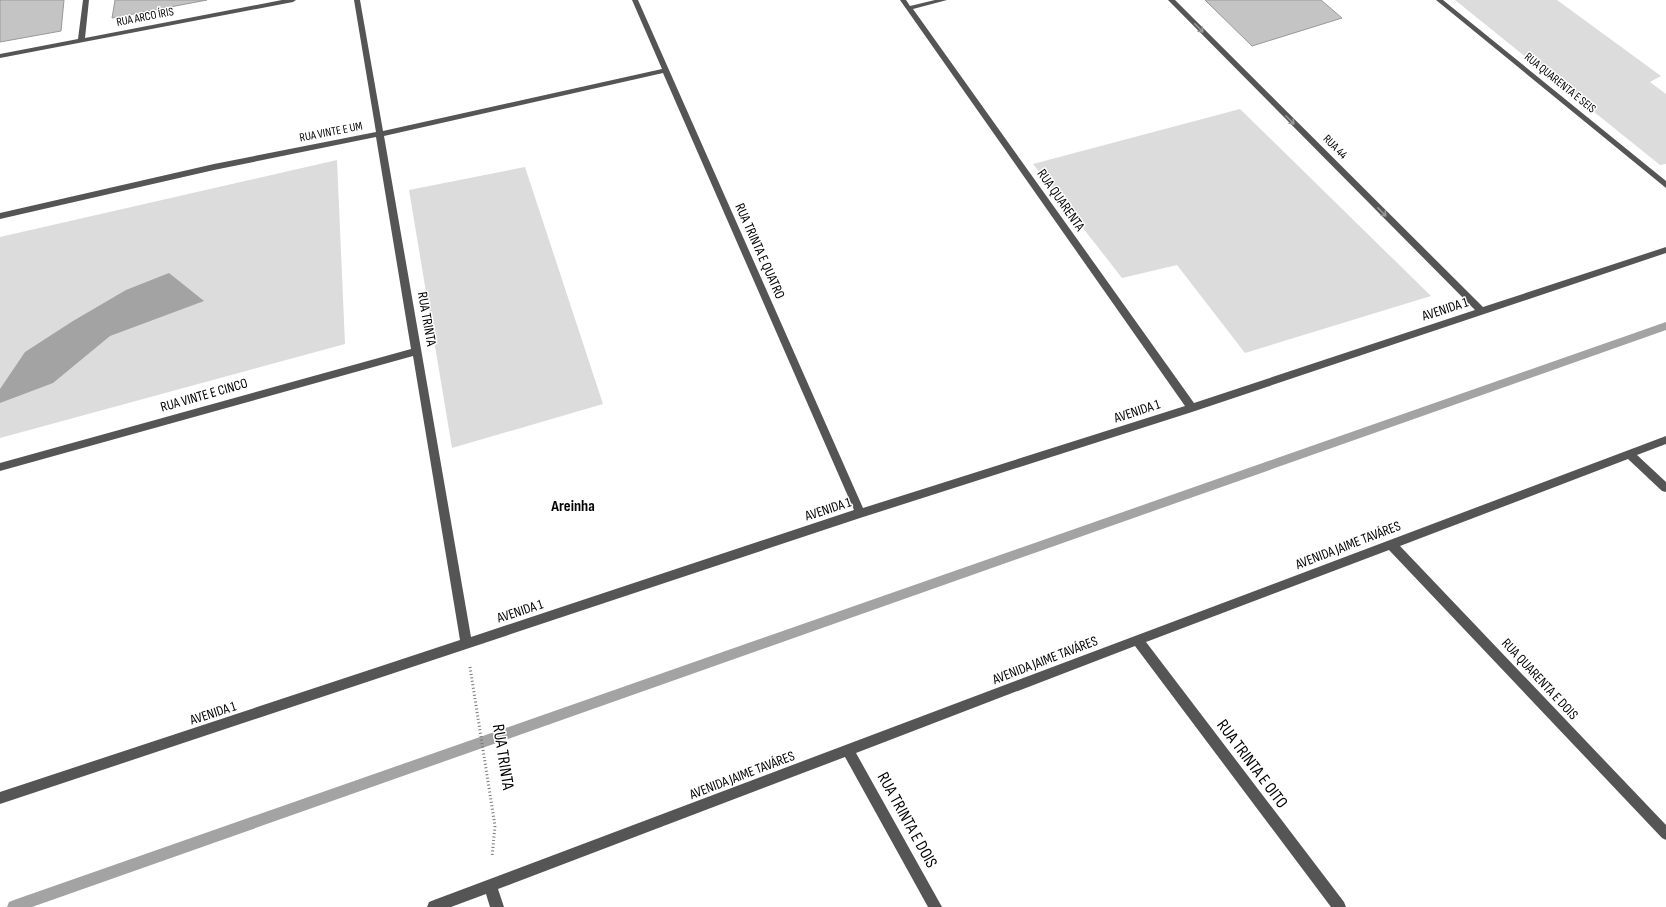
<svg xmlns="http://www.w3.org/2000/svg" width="1666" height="907" font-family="'Sofia Sans Condensed',sans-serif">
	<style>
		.green { fill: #dcdcdc }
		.water { fill: #a3a3a3 }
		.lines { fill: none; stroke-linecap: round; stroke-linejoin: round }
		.stream { fill: #a3a3a3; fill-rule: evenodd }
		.building { fill: #c4c4c4; stroke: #999 }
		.path { stroke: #777; stroke-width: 3; stroke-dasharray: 1 2.5; stroke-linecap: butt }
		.minor { fill: #555; fill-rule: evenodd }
		.oneway { stroke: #999 }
		.labels { text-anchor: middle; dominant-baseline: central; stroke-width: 3; stroke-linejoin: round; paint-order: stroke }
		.far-street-label { font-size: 12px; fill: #000; stroke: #fff }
		.street-label { font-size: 14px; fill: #000; stroke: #fff }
		.quarter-label { font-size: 16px; font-weight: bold; fill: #000; stroke: #fff }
		.near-street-label { font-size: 17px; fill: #000; stroke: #fff }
	</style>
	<rect width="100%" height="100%" fill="#fff"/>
	<path class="green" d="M1455,0H1557L1661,76L1650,82L1666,94V164L1660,165Z
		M1240,109L1431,296L1245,353L1177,265L1122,278L1033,164Z
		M337,160L345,344L0,438V237Z
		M525,167L603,404L452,448L409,190Z"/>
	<path class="water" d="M169,273L204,301L110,336L53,383L0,403V389L25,352L73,321L126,290Z"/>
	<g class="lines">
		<path class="stream" d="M1666,322V330L32,907H7L9,902L14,900Z"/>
	</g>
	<path class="building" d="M0,0H64L61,31L0,42Z
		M115,0H207L112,18Z
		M1205,0H1321L1342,18L1252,46Z"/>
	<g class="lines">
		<path class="path" d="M470,667L495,826L492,857"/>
		<path class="minor" d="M83,0H89L85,38L282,0H296L293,2L0,58V54L78,39Z
			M354,0H360L383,131L662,69L632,0H638L863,508L1185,406L900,0H906L910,6L935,0H947L913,9L1194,403L1475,310L1168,0H1175L1483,307L1666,247V253L1192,412L860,518L0,804V792L460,640L413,356L0,471V463L411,349L376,137L214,170L0,219V213L214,164L376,132ZM663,73L854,510L471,637L384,136Z
			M1436,0H1443L1666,181V188Z
			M1666,436V444L1637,455L1666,482V492L1662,491L1628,459L1400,546L1666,825V840L1662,838L1389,550L1146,642L1344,902L1346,907H1331L1135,646L856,753L942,907H928L845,757L498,889L504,907H490L486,894L451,907H427L429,902L434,900Z"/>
	</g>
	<defs><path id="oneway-shaft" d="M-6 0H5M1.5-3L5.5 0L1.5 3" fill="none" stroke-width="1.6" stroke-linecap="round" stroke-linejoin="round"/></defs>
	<g class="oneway">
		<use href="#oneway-shaft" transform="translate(1199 28) rotate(45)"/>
		<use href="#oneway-shaft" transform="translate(1290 120) rotate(45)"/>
		<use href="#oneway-shaft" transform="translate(1382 212) rotate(45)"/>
	</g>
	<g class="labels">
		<g class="far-street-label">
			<text transform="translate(145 17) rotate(-11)">RUA ARCO ÍRIS</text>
			<text transform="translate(1560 83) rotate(39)">RUA QUARENTA E SEIS</text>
			<text transform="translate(331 132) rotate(-11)">RUA VINTE E UM</text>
			<text transform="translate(1335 147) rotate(45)">RUA 44</text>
		</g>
		<g class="street-label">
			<text transform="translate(1061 200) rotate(55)">RUA QUARENTA</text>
			<text transform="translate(760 251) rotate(66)">RUA TRINTA E QUATRO</text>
			<text transform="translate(1445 309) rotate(-18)">AVENIDA 1</text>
			<text transform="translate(427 319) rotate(80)">RUA TRINTA</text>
			<text transform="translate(204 395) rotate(-16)">RUA VINTE E CINCO</text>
			<text transform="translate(1137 411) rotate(-18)">AVENIDA 1</text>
			<text transform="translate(828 509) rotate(-18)">AVENIDA 1</text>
			<text transform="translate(1348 545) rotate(-21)">AVENIDA JAIME TAVÁRES</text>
			<text transform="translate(520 611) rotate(-18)">AVENIDA 1</text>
			<text transform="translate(1045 660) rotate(-21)">AVENIDA JAIME TAVÁRES</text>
			<text transform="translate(1540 679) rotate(47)">RUA QUARENTA E DOIS</text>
			<text transform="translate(213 713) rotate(-18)">AVENIDA 1</text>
			<text transform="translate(742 775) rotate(-21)">AVENIDA JAIME TAVÁRES</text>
		</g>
		<g class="quarter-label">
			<text x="573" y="506">Areinha</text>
		</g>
		<g class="near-street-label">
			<text transform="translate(503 757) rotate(81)">RUA TRINTA</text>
			<text transform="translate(1252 764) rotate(53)">RUA TRINTA E OITO</text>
			<text transform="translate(907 820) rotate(61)">RUA TRINTA E DOIS</text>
		</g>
	</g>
</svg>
